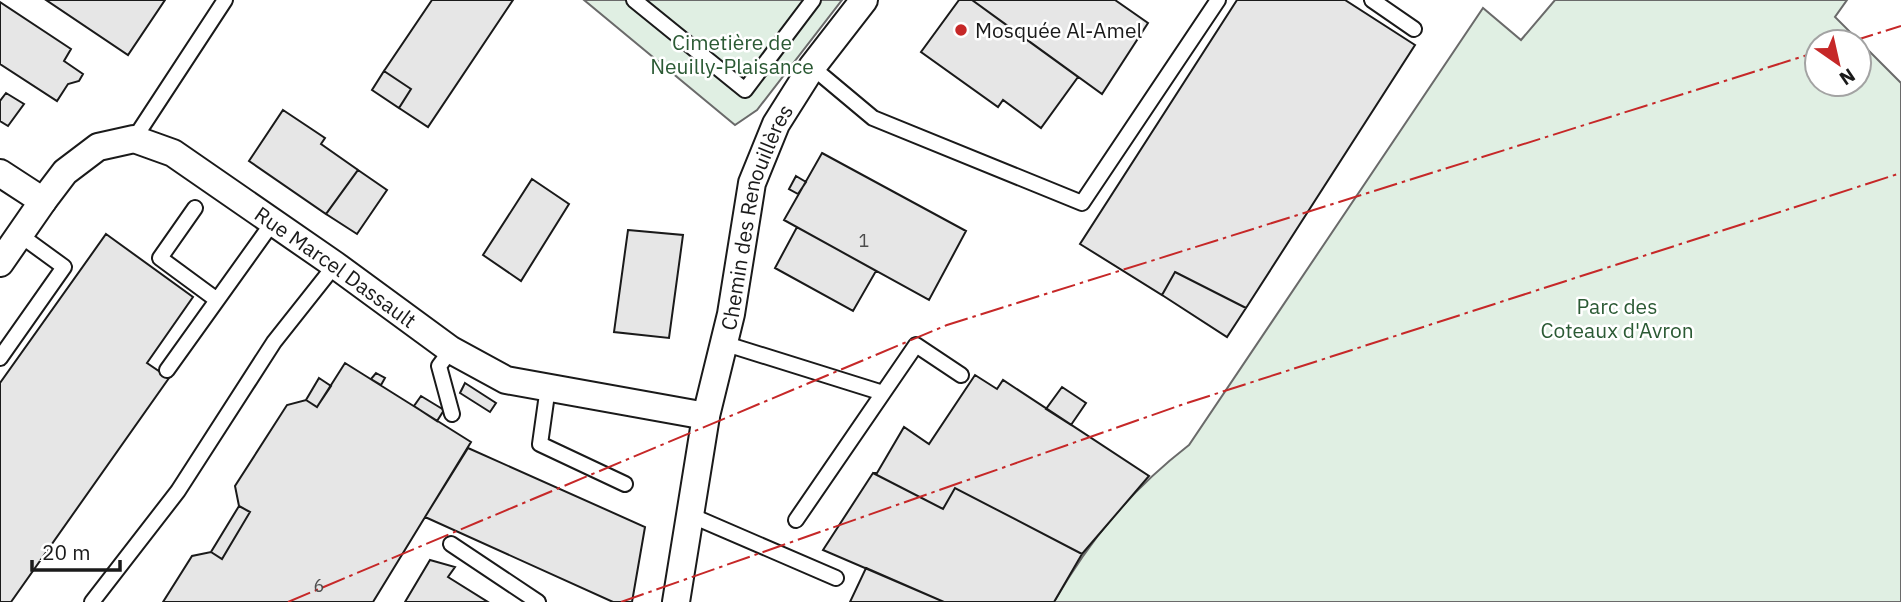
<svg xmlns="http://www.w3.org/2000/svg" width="1901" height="602" font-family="'IBM Plex Sans',sans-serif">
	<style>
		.green { fill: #e0efe3; stroke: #6a6a6a; stroke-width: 2; fill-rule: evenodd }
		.building { fill: #e6e6e6; stroke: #1a1a1a; stroke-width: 2 }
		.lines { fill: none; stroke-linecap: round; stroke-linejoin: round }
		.service-casing { stroke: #1a1a1a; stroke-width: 18 }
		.minor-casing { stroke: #1a1a1a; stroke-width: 30 }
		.service { stroke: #fff; stroke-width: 14 }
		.minor { stroke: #fff; stroke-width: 26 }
		.power { stroke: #c62828; stroke-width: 2; stroke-dasharray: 24 5 3.5 5; stroke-linecap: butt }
		.poi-dot { fill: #c62828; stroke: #fff; stroke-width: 2.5 }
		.labels { text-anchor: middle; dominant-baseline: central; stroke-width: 5; stroke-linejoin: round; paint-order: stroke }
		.number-label { font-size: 18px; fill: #4d4d4d }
		.poi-label { font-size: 21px; fill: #1a1a1a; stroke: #fff; text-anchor: start }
		.park-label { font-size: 21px; fill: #2b5a34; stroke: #fff }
		.street-label { font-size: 21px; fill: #1a1a1a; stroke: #fff }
	</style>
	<rect width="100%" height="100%" fill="#fff"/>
	<path class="green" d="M584,0H842L757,110L735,125Z
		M1555,0H1847L1835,17L1901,83V602H1054C1090,539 1131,490 1189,445L1483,8L1521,40ZM1817,42H1859V84H1817Z"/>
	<path class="building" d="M46,0H165L128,55Z
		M432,0H513L428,127L399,108L411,89L384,71Z
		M959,0H972L1078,77L1041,128L1003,100L998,107L921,52Z
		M972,0H1115L1148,23L1102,94Z
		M1237,0H1345L1415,45L1246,308L1175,272L1162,295L1080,244Z
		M0,2L71,49L64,61L83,74L79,81L68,84L57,101L0,64Z
		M384,71L411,89L399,108L372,90Z
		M6,93L24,104L8,126L0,121V101Z
		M283,110L325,138L321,144L358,170L326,214L249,161Z
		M822,153L966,231L929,300L784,220Z
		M358,170L387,190L357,234L326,214Z
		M796,176L806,182L798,194L789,189Z
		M532,179L569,204L521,281L483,255Z
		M797,227L876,271L853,311L775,268Z
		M628,230L683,235L669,338L614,332Z
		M106,234L193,297L147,363L169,378L11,602H0V383Z
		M1175,272L1246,308L1227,337L1162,295Z
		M345,363L471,442L373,602H163L192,556L211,552L222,559L250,512L239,506L235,486L287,405L306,400L317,407Z
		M376,373L385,378L381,385L371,379Z
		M975,375L997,389L1003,380L1149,476L1082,554L955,488L943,509L873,473H877L904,427L929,444Z
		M319,378L331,386L317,407L306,400Z
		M465,383L496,403L490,412L460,393Z
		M1062,387L1086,403L1071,425L1046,409Z
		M421,396L444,410L437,421L414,406Z
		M468,448L645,527L632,602H613L425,517Z
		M873,473L943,509L955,488L1082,554L1054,602H944L823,550Z
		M239,506L250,512L222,559L211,552Z
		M430,560L455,567L448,577L488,602H405Z
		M866,568L944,602H850Z"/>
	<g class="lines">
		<defs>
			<path id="service" d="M634,0L745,90L813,0
				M1372,0L1414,29
				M812,67L873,118L1082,203L1218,0
				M134,139L225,0
				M195,208L160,258L217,300
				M723,343L883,393
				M451,350L439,366L452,414
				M0,358L64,267L20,235
				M167,370L273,222
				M548,387L540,444L625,484
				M690,515L836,578
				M796,520L916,345L961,375
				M451,544L538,602
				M92,602L178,491L274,342L335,265"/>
			<g id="minor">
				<path id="s1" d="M0,173L43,201L65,172L98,147L134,139L173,153L335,265L451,350L506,380L706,416"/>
				<path d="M0,263L43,201"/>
				<path id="s2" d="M676,602L706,416L731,314L752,183L776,124L812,67L864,0"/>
			</g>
		</defs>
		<use href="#service" class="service-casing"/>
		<use href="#minor" class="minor-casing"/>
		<use href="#service" class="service"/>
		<use href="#minor" class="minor"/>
		<path class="power" d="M1850,42L1901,26
			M288,602L947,325L1817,52
			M621,602L1181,405L1901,173"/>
	</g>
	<circle class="poi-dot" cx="961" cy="30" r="7"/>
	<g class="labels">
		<g class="number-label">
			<text x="864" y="240">1</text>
			<text x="319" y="585">6</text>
		</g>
		<g class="poi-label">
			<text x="975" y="30">Mosquée Al-Amel</text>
		</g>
		<g class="park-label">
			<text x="732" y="42">Cimetière de<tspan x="732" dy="24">Neuilly-Plaisance</tspan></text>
			<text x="1617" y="306">Parc des<tspan x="1617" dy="24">Coteaux d'Avron</tspan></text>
		</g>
		<g class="street-label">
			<text stroke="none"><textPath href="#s2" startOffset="394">Chemin des Renouillères</textPath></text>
			<text stroke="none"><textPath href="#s1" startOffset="406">Rue Marcel Dassault</textPath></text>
		</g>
	</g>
	<g transform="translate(1838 63) rotate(146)"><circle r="33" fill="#ffffff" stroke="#a3a3a3" stroke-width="2"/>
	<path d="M0-5L12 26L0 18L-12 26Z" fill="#c62828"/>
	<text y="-10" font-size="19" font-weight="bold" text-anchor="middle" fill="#1a1a1a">N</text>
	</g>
	<path d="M32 560v10h88v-10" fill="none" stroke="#1a1a1a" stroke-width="3.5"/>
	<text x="42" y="560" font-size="21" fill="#1a1a1a" stroke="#ffffff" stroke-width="5" paint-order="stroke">20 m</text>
</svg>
